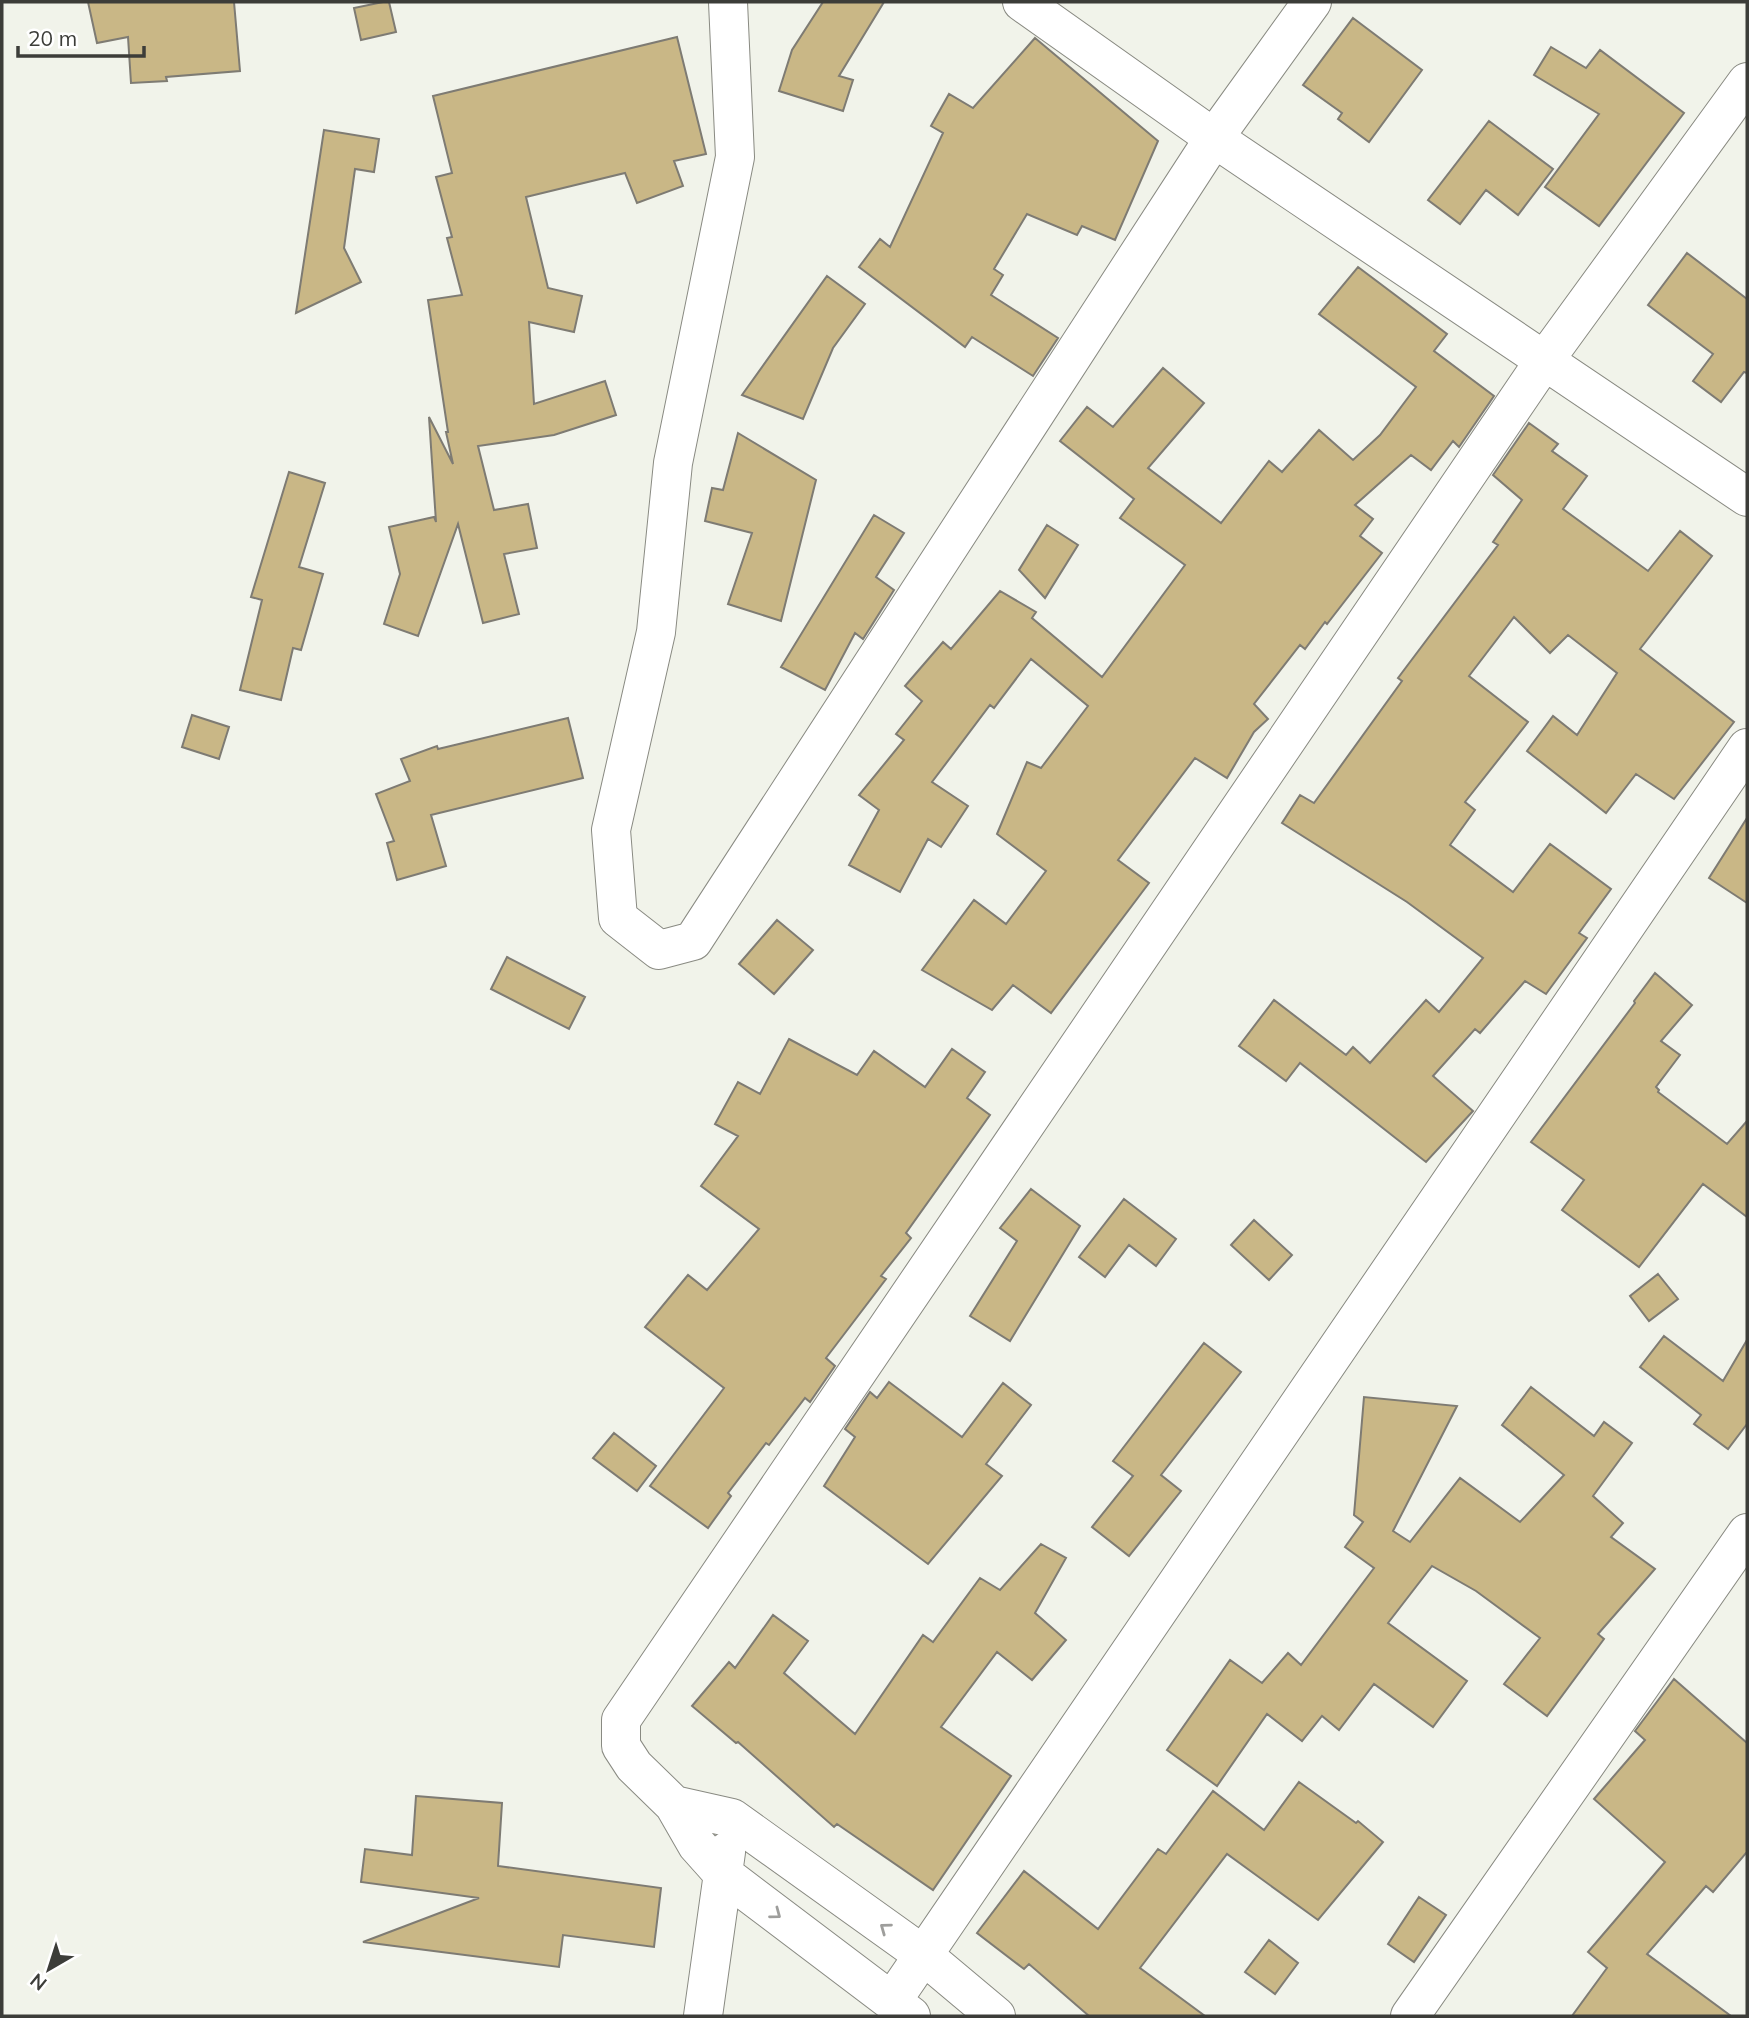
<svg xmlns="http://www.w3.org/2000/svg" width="1749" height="2018" font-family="Mulish,sans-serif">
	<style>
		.building { fill: #c9b786; stroke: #7e7b73; stroke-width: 2 }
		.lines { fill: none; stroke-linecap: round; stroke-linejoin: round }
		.minor-casing { stroke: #898a82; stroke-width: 40 }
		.minor { stroke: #fff; stroke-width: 38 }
		.oneway { stroke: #9e9e9c }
	</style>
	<rect width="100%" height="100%" fill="#f1f3ea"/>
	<path class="building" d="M88,2H234L240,71L166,77L167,81L131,83L128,37L97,43Z
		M383,2H389L396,32L361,40L354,8Z
		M823,2H884L839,76L853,80L843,111L779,91L792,50Z
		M1353,18L1422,70L1369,142L1338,119L1342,113L1303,85Z
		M677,37L706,154L674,161L683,186L637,203L625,173L526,197L548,288L582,296L574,332L529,322L534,404L605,381L616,415L554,435L478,446L494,510L528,504L537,548L504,554L519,614L483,623L458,524L418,636L384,624L400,574L389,527L434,517L436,522L429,417L453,464L446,432H448L428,300L462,295L447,238L452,237L436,177L452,173L433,96Z
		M1035,38L1158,141L1115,240L1082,226L1077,235L1027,214L994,269L1003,275L991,295L1058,338L1033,376L972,337L965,347L859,267L880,239L890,247L943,133L931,126L949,94L973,108Z
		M1551,47L1586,68L1600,50L1684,113L1599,226L1545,187L1599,114L1534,75Z
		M1489,121L1553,169L1518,215L1486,190L1460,224L1428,200Z
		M324,130L379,139L374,172L355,169L344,248L361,282L296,313Z
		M1687,253L1747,299V373L1744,372L1721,402L1693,381L1713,354L1648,305Z
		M1358,267L1447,334L1434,351L1494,396L1459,447L1453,441L1431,470L1411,455L1355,505L1373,519L1360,536L1382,553L1327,624L1325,622L1305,649L1300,645L1254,704L1268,719L1254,732L1227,778L1195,758L1118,860L1149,883L1051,1013L1013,985L992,1010L922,970L974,900L1006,924L1046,871L997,834L1027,762L1041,768L1088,706L1031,659L994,708L990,705L932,782L968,806L941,847L928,839L900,892L849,865L879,810L859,795L904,740L896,734L922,701L905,686L943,642L951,649L1000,591L1036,612L1032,618L1102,677L1185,565L1120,518L1134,499L1060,441L1087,407L1113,427L1163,368L1204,403L1148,468L1221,523L1269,461L1282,472L1319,430L1353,460L1380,435L1416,387L1319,314Z
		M827,276L865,304L833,348L803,419L742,395Z
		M1529,423L1558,444L1552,451L1587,476L1563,509L1648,571L1680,531L1712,556L1640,649L1734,722L1674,799L1636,774L1606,813L1527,751L1553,716L1577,735L1617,673L1568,635L1550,653L1514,617L1469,676L1528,722L1465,802L1475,810L1450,845L1513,892L1550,844L1611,889L1579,933L1587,938L1546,994L1525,981L1480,1033L1475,1029L1433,1076L1473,1111L1426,1162L1300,1063L1286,1081L1239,1046L1274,1000L1346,1055L1353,1047L1370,1063L1426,1000L1439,1012L1483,958L1407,902L1282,823L1300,795L1314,803L1402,681L1398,678L1498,545L1493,542L1522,500L1493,475Z
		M738,433L816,480L781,621L728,604L752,533L705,521L712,488L723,490Z
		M289,472L325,483L299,567L323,574L301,650L293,648L281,700L240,690L262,600L251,597Z
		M874,515L904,533L876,577L894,590L863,639L855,633L825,690L781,667Z
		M1047,525L1078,545L1045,598L1019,570Z
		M192,715L229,727L219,759L182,747Z
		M568,718L583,778L431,815L446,866L397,880L387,843L394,841L376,794L410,781L401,759L437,746L438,749Z
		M1747,818V903L1709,878Z
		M777,920L813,950L774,994L739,964Z
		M507,957L585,997L569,1029L491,989Z
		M1655,973L1692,1005L1661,1041L1680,1055L1656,1087L1659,1090L1658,1092L1727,1144L1747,1121V1217L1703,1184L1639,1267L1562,1210L1584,1180L1531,1142L1635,1003L1634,1001Z
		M789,1039L857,1075L874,1051L925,1087L952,1049L985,1072L967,1098L990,1115L906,1233L911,1238L881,1276L886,1279L826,1358L835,1366L810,1402L805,1398L769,1445L766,1443L728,1493L731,1496L708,1528L650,1486L724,1388L645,1327L688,1275L707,1290L759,1229L701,1186L738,1136L715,1124L738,1082L760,1094Z
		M1031,1189L1080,1226L1010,1341L970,1316L1017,1241L1000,1228Z
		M1124,1199L1176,1239L1156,1266L1129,1245L1105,1277L1079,1257Z
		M1254,1220L1292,1255L1269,1280L1231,1245Z
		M1658,1274L1678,1299L1649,1321L1630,1296Z
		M1664,1336L1723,1381L1747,1340V1424L1728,1449L1694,1424L1701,1415L1640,1367Z
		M1204,1343L1241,1372L1161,1475L1181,1491L1129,1556L1092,1527L1133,1476L1113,1461Z
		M889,1382L962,1437L1003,1383L1031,1405L986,1464L1002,1476L928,1564L824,1486L855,1437L845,1429L870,1392L877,1398Z
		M1531,1387L1594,1436L1604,1422L1632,1443L1593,1496L1623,1523L1611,1537L1655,1569L1598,1634L1604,1639L1547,1716L1504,1684L1540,1638L1476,1591L1432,1566L1388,1623L1467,1681L1433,1727L1374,1684L1339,1730L1322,1716L1302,1741L1267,1714L1217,1786L1167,1750L1230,1660L1262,1683L1288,1653L1301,1665L1374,1568L1345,1547L1363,1522L1354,1515L1364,1397L1457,1406L1393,1531L1410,1542L1460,1478L1520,1522L1564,1475L1502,1425Z
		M614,1433L656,1466L637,1491L593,1458Z
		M1041,1544L1066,1558L1035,1613L1066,1640L1032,1680L997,1652L941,1727L1011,1776L933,1890L837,1824L834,1827L738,1742L736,1743L692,1706L729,1662L735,1668L773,1615L808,1641L784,1673L855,1734L923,1635L933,1642L980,1578L1000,1590Z
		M1674,1679L1747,1743V1852L1713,1892L1706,1886L1647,1954L1731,2016H1572L1607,1968L1588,1952L1665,1862L1594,1799L1645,1740L1635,1731Z
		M1299,1782L1356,1823L1358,1821L1383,1842L1318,1920L1227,1854L1140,1968L1205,2016H1089L1029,1964L1024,1969L977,1933L1024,1871L1098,1929L1158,1849L1166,1854L1213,1791L1264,1830Z
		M416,1796L502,1803L498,1866L661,1888L654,1947L563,1935L559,1967L363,1942L479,1898L361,1882L365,1849L412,1855Z
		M1419,1897L1446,1915L1414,1962L1388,1944Z
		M1269,1940L1298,1963L1275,1994L1245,1972Z"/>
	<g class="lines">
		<defs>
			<path id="minor" d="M728,2L735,157L673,463L656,632L611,830L618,918L659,950L693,941L1214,138L1312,2
				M1022,2L1214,138L1747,497
				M674,1805L732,1818L922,1954L996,2016
				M892,2001L1747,748
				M703,2016L726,1852
				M911,2016L722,1873L697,1845L674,1805L634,1766L621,1746V1720L1544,361L1747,82
				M1410,2016L1747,1533"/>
		</defs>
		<use href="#minor" class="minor-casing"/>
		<use href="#minor" class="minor"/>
	</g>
	<defs><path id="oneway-chevron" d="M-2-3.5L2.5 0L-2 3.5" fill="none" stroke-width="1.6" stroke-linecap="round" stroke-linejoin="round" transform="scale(1.75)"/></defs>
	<g class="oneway">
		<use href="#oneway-chevron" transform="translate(776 1914) rotate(37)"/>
		<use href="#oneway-chevron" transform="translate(885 1928) rotate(-144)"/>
	</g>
	<rect width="1749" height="2018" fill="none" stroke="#3c3d39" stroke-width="7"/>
	<g transform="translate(49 1969) rotate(219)" stroke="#ffffff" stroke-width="5" paint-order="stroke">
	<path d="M0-5L12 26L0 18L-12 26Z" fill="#3c3d39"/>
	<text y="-10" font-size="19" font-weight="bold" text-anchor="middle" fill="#3c3d39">N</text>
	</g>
	<path d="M18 46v10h126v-10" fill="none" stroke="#3c3d39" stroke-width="3.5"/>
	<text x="28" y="46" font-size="21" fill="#3c3d39" stroke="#ffffff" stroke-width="5" paint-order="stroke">20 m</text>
</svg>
